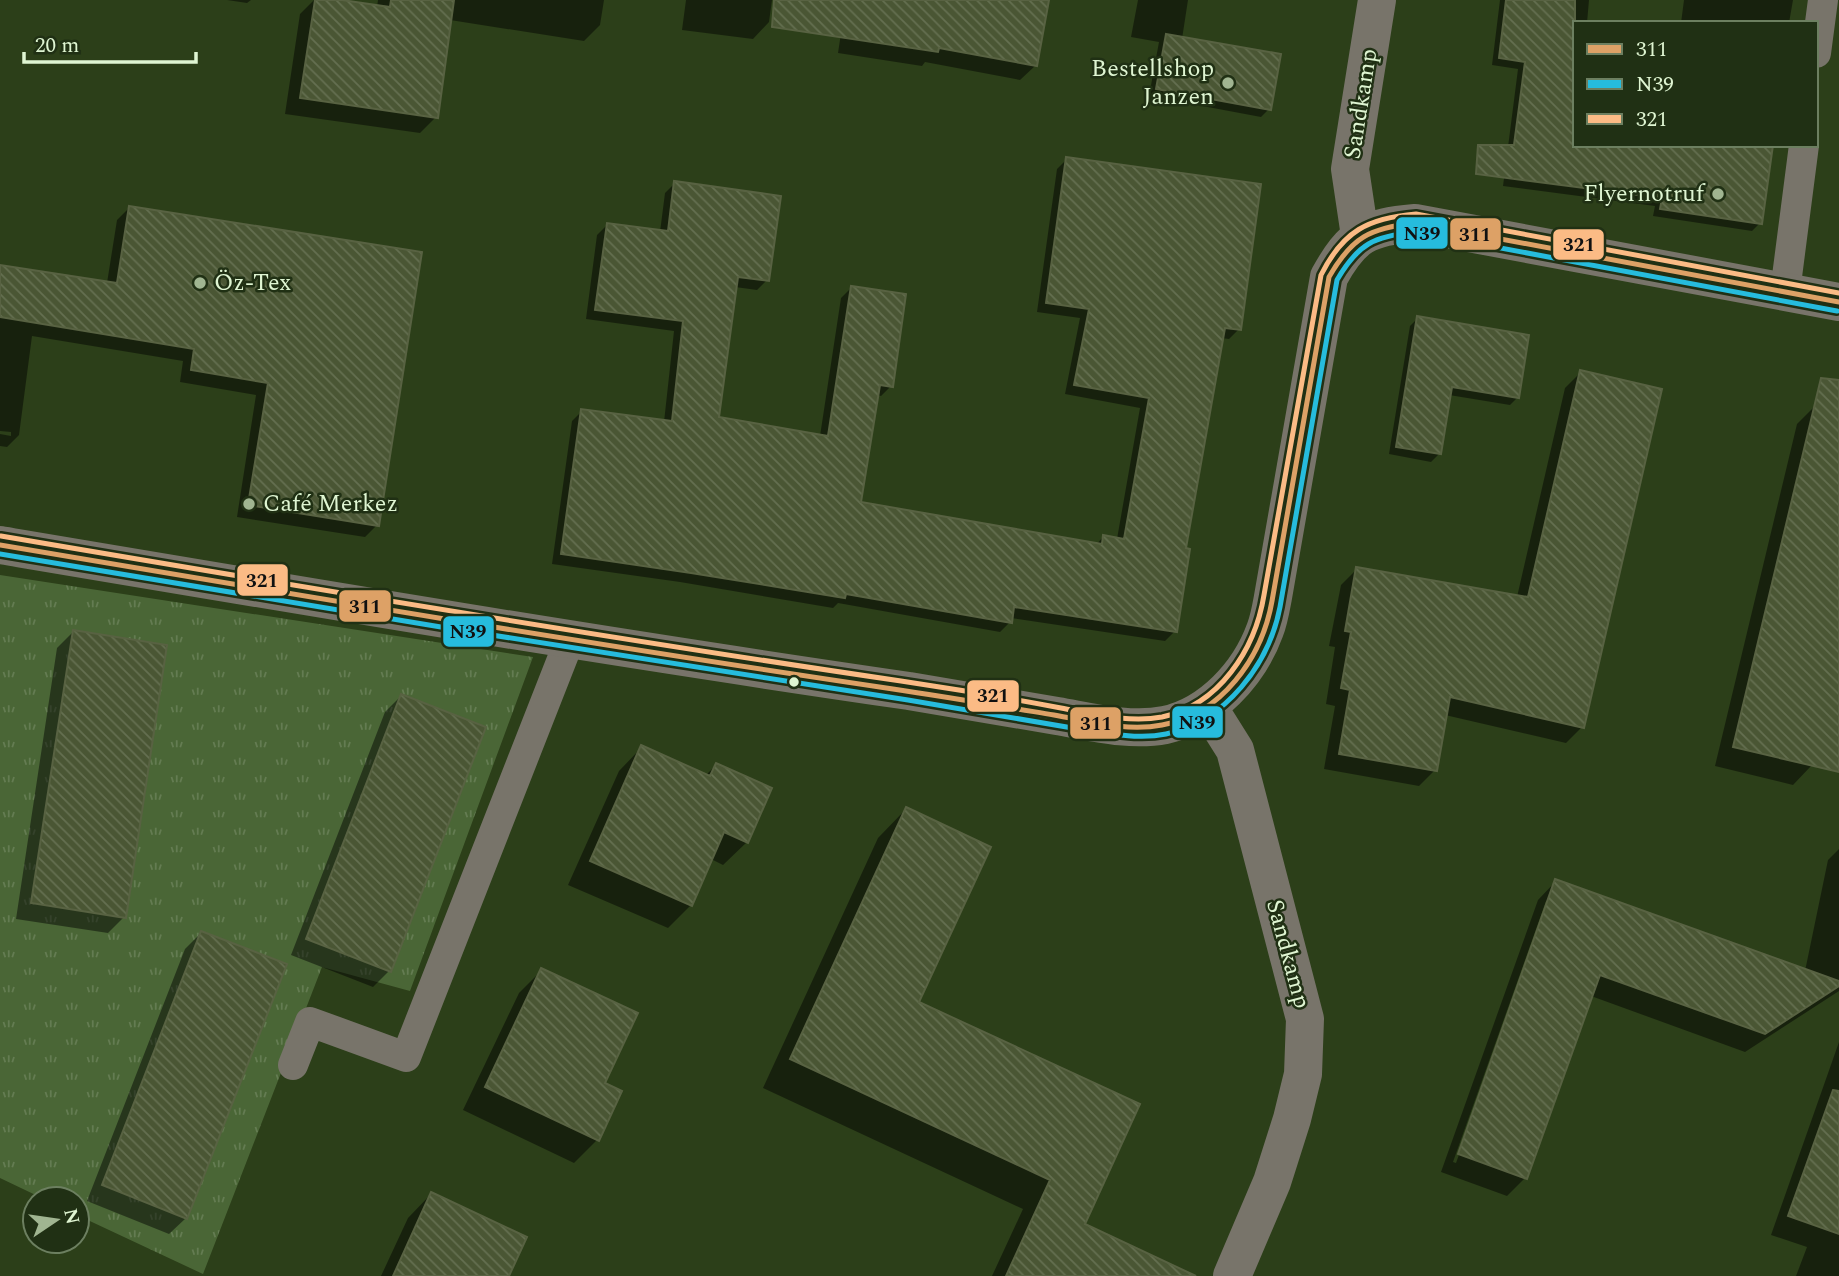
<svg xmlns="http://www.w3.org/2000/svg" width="1839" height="1276" font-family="Spectral,serif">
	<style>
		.grass { fill: url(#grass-tufts); fill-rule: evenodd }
		.shadow { fill: #0007; fill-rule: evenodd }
		.building { fill: url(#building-back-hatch); stroke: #586242; stroke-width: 2 }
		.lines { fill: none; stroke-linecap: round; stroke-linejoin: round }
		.lane { stroke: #78746a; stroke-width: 30 }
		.street { stroke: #78746a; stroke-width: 38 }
		.bus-1-casing { stroke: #203014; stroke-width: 10 }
		.bus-2-casing { stroke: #203014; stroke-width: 10 }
		.bus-3-casing { stroke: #203014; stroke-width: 10 }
		.bus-1 { stroke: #dda166; stroke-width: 5 }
		.bus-2 { stroke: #26bcdd; stroke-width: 5 }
		.bus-3 { stroke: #fbbb85; stroke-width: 5 }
		.poi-dot { fill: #a0b591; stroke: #203014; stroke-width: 2.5 }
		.bus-dot { fill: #dff5d2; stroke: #203014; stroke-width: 2.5 }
		.labels { text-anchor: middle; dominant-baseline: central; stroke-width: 5; stroke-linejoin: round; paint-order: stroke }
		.poi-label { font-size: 24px; fill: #dff5d2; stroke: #203014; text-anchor: end }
		.street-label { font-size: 24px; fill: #dff5d2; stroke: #203014 }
		.line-badge { stroke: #203014; stroke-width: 2.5 }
		.pale-badge-label { font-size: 19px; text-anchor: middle; font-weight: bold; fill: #111 }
	</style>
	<defs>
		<pattern id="grass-tufts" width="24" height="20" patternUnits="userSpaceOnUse" patternTransform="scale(1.75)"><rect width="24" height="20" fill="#4a6636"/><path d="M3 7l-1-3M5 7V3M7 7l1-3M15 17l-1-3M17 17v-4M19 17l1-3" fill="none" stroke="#647c52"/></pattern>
		<pattern id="building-back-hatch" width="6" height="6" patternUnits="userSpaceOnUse" patternTransform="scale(1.75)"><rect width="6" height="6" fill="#4a5634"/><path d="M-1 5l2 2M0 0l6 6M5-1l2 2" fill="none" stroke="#646f50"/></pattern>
	</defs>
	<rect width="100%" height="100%" fill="#2c3f19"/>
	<path class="grass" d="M0,575L533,657L410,991L322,967L203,1274L77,1215V1199H44L0,1178ZM73,631L167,645L125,918L31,903ZM401,694L486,727L390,972L306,939ZM201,931L286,965L187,1219L102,1185Z"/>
	<path class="shadow" d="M227,0H251L247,3Z
		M314,0L377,7L378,0H604L600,25L584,41L450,20L436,117L420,133L285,114L300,14Z
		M686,0H772L769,22L753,39L682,30Z
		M846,0H1047L1035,66L1020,80L925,62L922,66L838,53Z
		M1138,0H1188L1182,39L1269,109L1261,117L1149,96L1159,42L1131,37Z
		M1500,0H1589L1587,23H1575V145L1760,223L1752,231L1653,216L1655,206L1503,186L1518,69L1492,65Z
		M1684,0H1793L1789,23H1681Z
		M1067,159L1239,329L1229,339L1221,338L1184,550L1175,631L1165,641L1011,618L1010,622L1000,632L838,603L833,608L680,582L552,564L572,421L582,411L664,422L674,331L586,319L597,235L607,225L660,232L665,193L675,183L767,280L757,290L735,287L717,418L820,436L841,298L851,288L891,386L881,396L877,395L859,504L1096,545L1103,537L1117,539L1140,408L1065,394L1080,318L1037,312L1057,169Z
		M130,207L420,253L377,525L365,537L237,517L256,395L180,382L183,361L32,336L19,435L7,447L0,446V434L11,436V432L0,431V267L107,283L117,220Z
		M1418,318L1518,397L1510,405L1449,395L1439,454L1431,462L1389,454L1410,326Z
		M1581,372L1582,727L1566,743L1445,715L1435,770L1419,786L1324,769L1335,706L1326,704L1335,647L1329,646L1341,585L1357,569L1517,597L1565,388Z
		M1816,405L1839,410V653L1812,765L1793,785L1715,766L1797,424Z
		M73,632L124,917L108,933L16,919L57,648Z
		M401,696L389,971L373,987L291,955L385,712Z
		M642,747L705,776L716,765L747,842L723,865L711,859L691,905L668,928L568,885L619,771Z
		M906,809L917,1003L1138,1105L1083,1225L1114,1276H992L1023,1209L763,1088L878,838Z
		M1839,849V991L1745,1052L1591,996L1525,1178L1507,1196L1441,1172L1538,900L1556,881L1805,971L1828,860ZM1546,901H1550L1456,1163L1453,1162Z
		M201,933L186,1218L169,1234L87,1201L185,949Z
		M542,970L603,1084L597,1140L574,1163L463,1110L519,993Z
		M1839,1042V1276H1796L1807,1247L1771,1235Z
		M431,1194L507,1276H381L408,1218Z"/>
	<path class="building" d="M315,0H342L390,7L391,0H454L438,118L300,98Z
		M774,0H1049L1037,66L939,48L938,52L772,27Z
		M1506,0H1575V145H1773L1762,224L1660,209L1662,198L1476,174L1478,145H1514L1525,62L1499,58Z
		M1166,34L1281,54L1271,110L1156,89Z
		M1066,157L1261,184L1241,330L1225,328L1186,548L1190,549L1177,632L1014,607L1012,623L846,594L845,598L691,573L561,554L581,409L672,421L683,321L595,310L607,223L668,231L674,181L781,196L769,281L738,277L719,417L828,436L851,286L906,294L893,387L880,385L861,502L1102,544L1103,535L1124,539L1149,398L1074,385L1089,309L1046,303Z
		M129,206L422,252L379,526L248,505L268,383L191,370L194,349L0,317V265L117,283Z
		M1417,316L1529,335L1519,398L1452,387L1441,454L1396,447Z
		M1580,370L1662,389L1584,728L1450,697L1437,771L1339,754L1350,690L1341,688L1351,632L1345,631L1356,567L1528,597Z
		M1821,378L1839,380V772L1733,747Z
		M73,630L167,645L126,918L31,903Z
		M401,694L486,727L391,972L306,939Z
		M641,745L710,776L716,763L772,788L748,843L724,832L692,906L590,861Z
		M906,807L991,847L919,1002L1140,1104L1085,1224L1196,1276H1006L1050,1180L790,1059Z
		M1555,879L1839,981V986L1765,1034L1600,975L1527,1179L1458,1154Z
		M201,931L287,964L187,1219L102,1185Z
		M541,968L638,1013L605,1083L622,1091L599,1141L485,1087Z
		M1833,1090L1839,1091V1234L1788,1216Z
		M431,1192L527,1237L509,1276H393Z"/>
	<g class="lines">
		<path class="lane" d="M1816,53L1823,0
			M1785,292L1804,145
			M293,1065L310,1022L406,1057L570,639"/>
		<path class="street" d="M1360,236L1350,169L1377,0
			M0,545C303,596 605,647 909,691C959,699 1008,708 1057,716C1092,722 1130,732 1165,725C1211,715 1249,674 1265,630C1269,620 1271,608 1273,597L1329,277C1352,235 1367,227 1415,223L1839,302
			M1208,707L1235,750L1305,1019L1303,1074L1292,1119L1272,1182L1232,1276"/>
		<defs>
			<path id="bus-1" d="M0,545C297,595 595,645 893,689C947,697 1000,706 1054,715C1089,721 1126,732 1162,725C1221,715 1262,658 1272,601L1329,277C1352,237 1370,228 1415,223L1839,302"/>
			<path id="bus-2" d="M0,554L453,629L908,700L1096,732C1119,735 1143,739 1166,734C1226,721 1269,664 1280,607L1337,280C1358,244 1374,236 1415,232L1837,311"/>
			<path id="bus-3" d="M1,536C301,587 601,637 901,681C955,689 1008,698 1061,708C1094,714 1129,723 1162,717C1219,705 1255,650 1264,595L1321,275C1343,231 1368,218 1416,214L1839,293"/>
		</defs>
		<use href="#bus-1" class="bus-1-casing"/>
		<use href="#bus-2" class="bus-2-casing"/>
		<use href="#bus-3" class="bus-3-casing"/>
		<use href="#bus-1" class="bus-1"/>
		<use href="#bus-2" class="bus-2"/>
		<use href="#bus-3" class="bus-3"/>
	</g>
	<g class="poi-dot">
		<circle cx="1228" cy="83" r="7"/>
		<circle cx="1718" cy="194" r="7"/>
		<circle cx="200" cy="283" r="7"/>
		<circle cx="249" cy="504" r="7"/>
	</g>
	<circle class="bus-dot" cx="794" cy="682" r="6"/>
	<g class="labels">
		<g class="poi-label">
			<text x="1214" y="69">Bestellshop<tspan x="1214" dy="28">Janzen</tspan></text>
			<text x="1704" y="194">Flyernotruf</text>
			<text x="214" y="283" text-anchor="start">Öz-Tex</text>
			<text x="263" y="504" text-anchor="start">Café Merkez</text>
		</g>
		<g class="street-label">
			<text transform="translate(1361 104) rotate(-81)">Sandkamp</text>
			<text transform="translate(1288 954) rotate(75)">Sandkamp</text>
		</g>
	</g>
	<g class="line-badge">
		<rect x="1395" y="216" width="54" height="34" rx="7" fill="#26bcdd"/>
		<rect x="1449" y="217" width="53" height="34" rx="7" fill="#dda166"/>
		<rect x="1552" y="228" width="53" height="33" rx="7" fill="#fbbb85"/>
		<rect x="236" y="563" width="53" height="34" rx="7" fill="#fbbb85"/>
		<rect x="338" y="589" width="54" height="34" rx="7" fill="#dda166"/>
		<rect x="442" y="615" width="53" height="33" rx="7" fill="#26bcdd"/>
		<rect x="966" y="679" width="54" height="34" rx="7" fill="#fbbb85"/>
		<rect x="1171" y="705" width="53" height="34" rx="7" fill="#26bcdd"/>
		<rect x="1069" y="706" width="53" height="34" rx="7" fill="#dda166"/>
	</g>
	<g class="pale-badge-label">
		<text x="1422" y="240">N39</text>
		<text x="1475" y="241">311</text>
		<text x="1579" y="251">321</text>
		<text x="262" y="587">321</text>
		<text x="365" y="613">311</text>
		<text x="468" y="638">N39</text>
		<text x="993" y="702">321</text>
		<text x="1197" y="729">N39</text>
		<text x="1096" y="730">311</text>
	</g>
	<rect x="1573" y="21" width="245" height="126" fill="#203014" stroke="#6c7f60" stroke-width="2"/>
	<rect x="1587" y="44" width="35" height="10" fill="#dda166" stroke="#6c7f60" stroke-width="2"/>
	<text x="1636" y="56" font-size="21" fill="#dff5d2">311</text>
	<rect x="1587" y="79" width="35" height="10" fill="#26bcdd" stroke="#6c7f60" stroke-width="2"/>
	<text x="1636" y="91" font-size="21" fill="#dff5d2">N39</text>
	<rect x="1587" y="114" width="35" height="10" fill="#fbbb85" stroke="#6c7f60" stroke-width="2"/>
	<text x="1636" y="126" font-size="21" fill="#dff5d2">321</text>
	<g transform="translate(56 1220) rotate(77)"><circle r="33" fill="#203014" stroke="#6c7f60" stroke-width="2"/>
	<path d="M0-5L12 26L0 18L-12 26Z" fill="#a0b591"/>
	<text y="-10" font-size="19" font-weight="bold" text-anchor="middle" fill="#dff5d2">N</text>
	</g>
	<path d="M24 52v10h172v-10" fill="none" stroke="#dff5d2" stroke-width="3.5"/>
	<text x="35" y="52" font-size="21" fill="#dff5d2" stroke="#203014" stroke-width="5" paint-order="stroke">20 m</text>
</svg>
